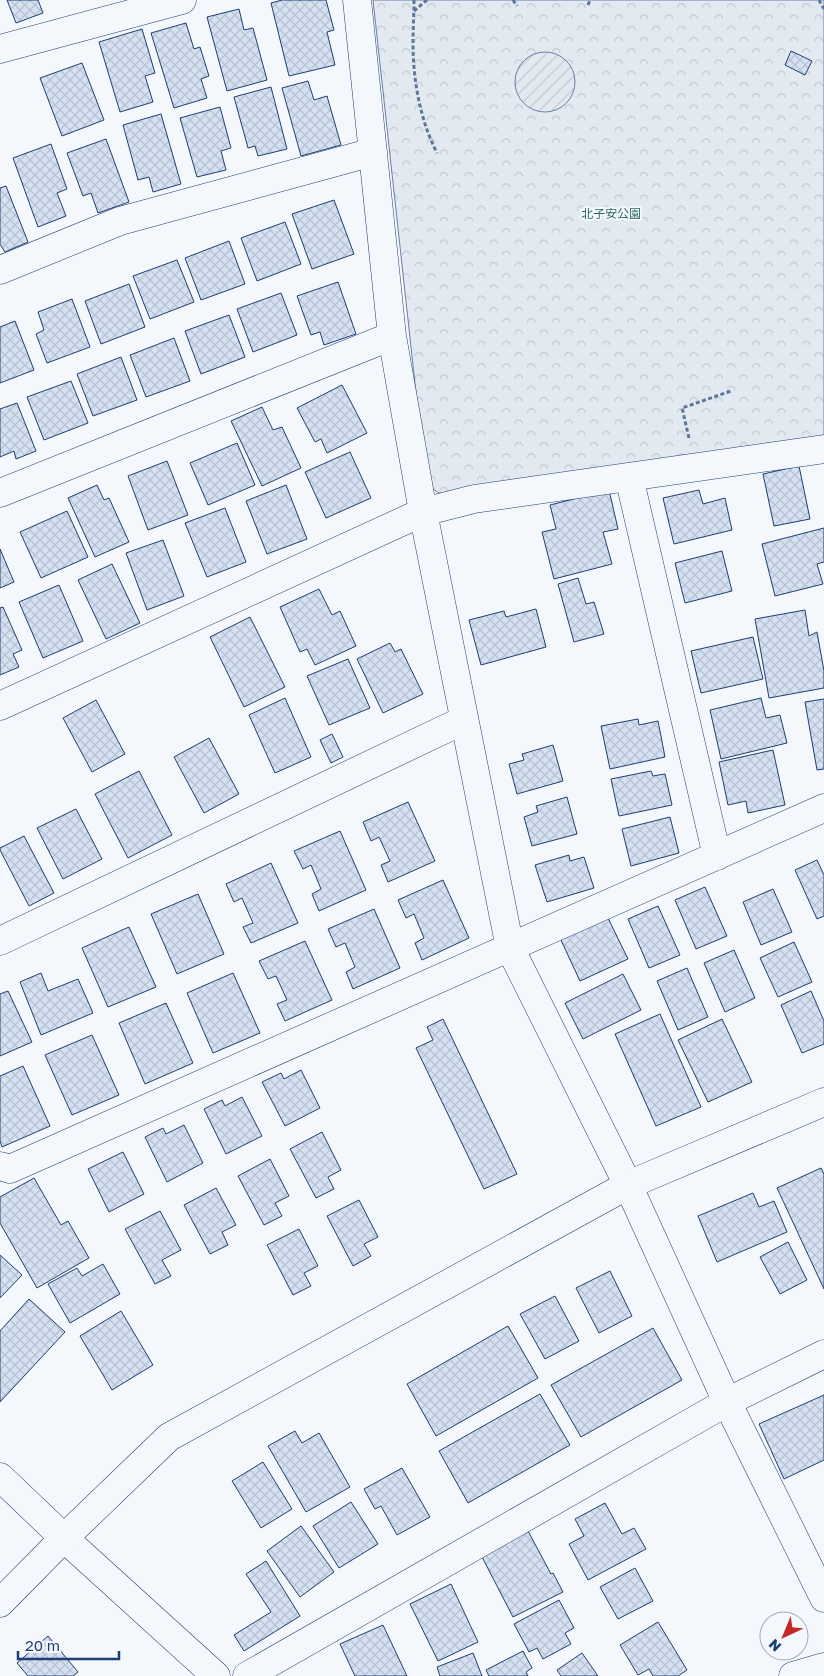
<svg xmlns="http://www.w3.org/2000/svg" width="824" height="1676" font-family="'Golos Text','Noto Sans JP',sans-serif">
	<style>
		.park { fill: url(#park-crowns); stroke: #687fa3 }
		.garden { fill: url(#garden-furrows); stroke: #687fa3 }
		.building { fill: url(#building-cross-hatch); stroke: #1d3f73 }
		.lines { fill: none; stroke-linecap: round; stroke-linejoin: round }
		.street-casing { stroke: #1d3f73; stroke-width: 29 }
		.secondary-casing { stroke: #1d3f73; stroke-width: 29 }
		.path { stroke: #5e769c; stroke-width: 3; stroke-dasharray: 4 2.5; stroke-linecap: butt }
		.street { stroke: #f4f7fb; stroke-width: 28 }
		.secondary { stroke: #f4f7fb; stroke-width: 28 }
		.labels { text-anchor: middle; dominant-baseline: central; stroke-width: 4; stroke-linejoin: round; paint-order: stroke }
		.park-label { font-size: 12px; fill: #2c6c60; stroke: #f4f7fb }
	</style>
	<defs>
		<pattern id="park-crowns" width="20" height="18" patternUnits="userSpaceOnUse" patternTransform="scale(1.25)"><rect width="20" height="18" fill="#e3e9f0"/><path d="M2 6a3 3 0 1 1 6 0M12 15a3 3 0 1 1 6 0" fill="none" stroke="#c2c9d1"/></pattern>
		<pattern id="garden-furrows" width="10" height="10" patternUnits="userSpaceOnUse" patternTransform="scale(1.25)"><rect width="10" height="10" fill="#e3e9f0"/><path d="M-1 1l2-2M0 10L10 0M9 11l2-2" fill="none" stroke="#c2c9d1"/></pattern>
		<pattern id="building-cross-hatch" width="8" height="8" patternUnits="userSpaceOnUse" patternTransform="scale(1.25)"><rect width="8" height="8" fill="#d5e0f0"/><path d="M0 0l8 8M0 8l8-8" fill="none" stroke="#b6c1d1"/></pattern>
	</defs>
	<rect width="100%" height="100%" fill="#f4f7fb"/>
	<path class="park" d="M373,0H824V437L449,495L439,493L426,484Z"/>
	<path class="garden" d="M515 82a30 30 0 1 1 60 0a30 30 0 1 1-60 0Z"/>
	<path class="building" d="M7,0H38L43,13L16,23Z
		M282,0H326L334,30L327,32L335,65L289,76L271,3Z
		M239,9L244,30L253,28L267,80L227,91L207,17Z
		M186,23L194,49L200,47L209,76L201,79L207,98L174,108L151,33Z
		M142,29L155,73L145,76L153,102L120,112L99,42Z
		M791,51L812,61L805,75L785,65Z
		M82,63L104,120L62,136L40,78Z
		M308,81L314,100L327,96L341,145L301,156L282,88Z
		M271,87L287,149L258,156L255,146L248,148L234,97Z
		M220,107L231,148L221,151L226,170L197,177L180,118Z
		M161,114L181,184L153,192L149,177L138,180L123,125Z
		M106,139L129,202L98,213L91,193L83,196L67,153Z
		M51,144L67,189L57,193L66,216L38,227L13,158Z
		M6,186L28,242L5,252L0,244V188Z
		M334,200L354,254L312,269L292,214Z
		M285,222L301,264L257,281L241,238Z
		M229,241L245,284L201,300L185,258Z
		M177,260L194,302L150,319L133,276Z
		M338,282L356,334L324,345L320,332L311,335L297,296Z
		M129,284L145,327L101,344L85,301Z
		M281,293L297,335L253,352L237,309Z
		M72,299L90,347L47,363L36,334L44,330L38,312Z
		M229,315L245,357L201,374L185,331Z
		M15,321L34,370L0,383V327Z
		M174,338L190,381L146,397L130,355Z
		M121,357L137,400L93,416L77,374Z
		M71,381L88,423L44,440L27,397Z
		M342,385L367,433L327,453L321,439L315,442L297,408Z
		M17,403L36,451L16,459L14,451L0,457V409Z
		M262,407L273,430L282,427L301,468L262,486L231,421Z
		M237,443L255,485L208,505L190,463Z
		M350,452L371,498L326,518L305,472Z
		M167,461L188,515L148,530L128,476Z
		M799,466L810,519L774,526L763,474Z
		M97,485L104,500L109,498L129,542L95,557L68,498Z
		M286,485L307,539L267,554L246,501Z
		M609,490L618,529L603,532L612,564L554,579L542,532L556,529L550,505Z
		M699,490L703,504L725,498L732,530L674,544L663,498Z
		M225,508L246,562L207,577L185,523Z
		M67,511L88,557L41,578L20,532Z
		M824,528V562L817,564L823,584L775,596L762,544Z
		M163,540L184,596L147,610L126,553Z
		M0,549L14,582L0,588Z
		M722,551L732,591L685,603L675,563Z
		M112,564L140,623L106,639L78,580Z
		M578,578L586,604L594,602L604,634L574,642L558,584Z
		M59,585L83,641L43,658L19,602Z
		M319,589L332,615L340,611L356,646L315,665L307,649L300,652L280,607Z
		M3,607L22,650L13,654L19,667L0,675V608Z
		M536,609L546,647L481,665L469,620L504,611L506,617Z
		M805,610L809,636L817,632L824,671V688L769,698L755,619Z
		M250,617L285,687L244,707L210,637Z
		M753,637L763,679L701,693L691,651Z
		M390,643L395,652L401,649L423,694L383,713L357,659Z
		M348,659L370,708L329,725L307,676Z
		M285,698L311,757L275,773L249,715Z
		M761,698L766,718L780,715L787,743L721,759L710,710Z
		M824,699V769L817,770L805,702Z
		M96,700L125,754L92,772L63,718Z
		M638,719L639,725L658,721L665,757L610,769L601,726Z
		M332,734L343,757L331,763L320,740Z
		M209,738L239,794L204,813L174,757Z
		M553,745L563,781L517,794L509,764L524,760L522,754Z
		M773,750L785,805L748,813L746,801L728,805L719,762Z
		M139,771L172,835L128,858L95,794Z
		M651,771L653,776L665,774L672,805L619,816L611,779Z
		M567,797L577,834L532,846L524,817L538,812L536,806Z
		M408,802L435,861L388,882L381,865L390,861L379,837L371,841L363,822Z
		M76,809L102,859L63,879L37,828Z
		M670,817L679,853L631,866L622,829Z
		M340,831L366,890L319,911L312,894L321,889L311,865L303,869L294,851Z
		M24,836L54,893L29,906L0,850V848Z
		M569,855L570,861L584,857L594,888L547,902L535,865Z
		M817,860L824,875V916L817,919L795,870Z
		M271,863L298,923L251,943L243,927L253,923L242,898L234,902L226,884Z
		M443,880L469,938L422,960L415,943L424,938L414,914L406,918L398,900Z
		M705,887L727,936L696,949L675,900Z
		M773,889L792,932L761,945L743,902Z
		M198,894L224,954L177,974L151,914Z
		M658,906L680,955L649,968L628,919Z
		M374,909L400,968L353,989L346,972L355,967L345,943L336,947L328,929Z
		M607,916L628,959L580,981L560,938Z
		M129,927L156,987L108,1007L82,948Z
		M305,941L332,1000L285,1021L277,1004L287,1000L276,976L268,979L259,961Z
		M794,942L812,982L778,997L760,958Z
		M734,950L755,998L725,1012L704,963Z
		M687,968L708,1017L678,1030L657,981Z
		M41,973L48,991L78,979L93,1013L41,1035L20,982Z
		M233,973L260,1033L213,1053L187,993Z
		M623,974L641,1010L583,1039L565,1003Z
		M8,991L32,1042L0,1056V994Z
		M811,991L824,1021V1044L802,1053L781,1005Z
		M166,1003L193,1063L145,1084L119,1023Z
		M660,1014L701,1107L656,1126L615,1034Z
		M443,1019L517,1174L484,1189L416,1048L433,1040L427,1027Z
		M722,1019L752,1082L708,1102L678,1040Z
		M92,1035L119,1095L72,1115L45,1055Z
		M23,1066L50,1126L2,1147L0,1141V1076Z
		M301,1070L320,1108L285,1126L262,1082L281,1073L284,1079Z
		M242,1097L262,1136L226,1154L204,1109L222,1100L225,1106Z
		M184,1125L203,1163L167,1182L145,1137L163,1128L166,1134Z
		M322,1132L341,1170L328,1177L334,1189L316,1198L290,1149Z
		M123,1152L144,1194L109,1212L88,1169Z
		M270,1159L289,1196L275,1203L282,1216L264,1225L238,1176Z
		M821,1168L824,1174V1289L777,1188Z
		M34,1178L61,1225L68,1221L89,1258L37,1288L0,1223V1197Z
		M216,1188L236,1225L222,1232L228,1245L210,1254L184,1205Z
		M753,1193L759,1207L774,1201L787,1232L717,1262L698,1216Z
		M359,1200L378,1237L364,1244L371,1256L353,1266L327,1216Z
		M160,1211L181,1250L162,1260L171,1276L155,1284L125,1229Z
		M299,1229L318,1266L304,1273L311,1286L293,1295L267,1245Z
		M788,1242L807,1280L780,1294L760,1257Z
		M0,1255L22,1275L0,1298Z
		M103,1264L120,1294L70,1323L48,1284L77,1268L82,1276Z
		M610,1271L632,1316L599,1333L576,1288Z
		M555,1296L579,1341L545,1359L520,1314Z
		M29,1299L65,1332L0,1402V1331Z
		M121,1311L153,1365L112,1390L80,1336Z
		M508,1326L538,1378L436,1436L407,1384Z
		M653,1328L682,1380L581,1437L551,1385Z
		M540,1394L570,1445L468,1503L439,1451Z
		M824,1395V1460L784,1479L759,1424Z
		M295,1431L302,1443L319,1433L350,1487L306,1512L268,1446Z
		M263,1462L292,1509L261,1528L232,1481Z
		M402,1468L430,1517L397,1535L381,1506L375,1509L364,1489Z
		M351,1502L378,1544L339,1568L313,1526Z
		M605,1503L622,1534L634,1528L646,1549L588,1580L569,1544L584,1536L575,1519Z
		M301,1526L334,1572L300,1597L267,1551Z
		M528,1531L551,1574L553,1573L563,1592L513,1617L481,1555Z
		M266,1561L300,1616L244,1651L234,1635L271,1612L246,1574Z
		M635,1568L653,1601L618,1619L600,1587Z
		M451,1584L478,1642L438,1661L410,1604Z
		M559,1600L574,1628L565,1633L571,1644L543,1659L537,1648L529,1652L514,1624Z
		M658,1622L687,1670L678,1676H653L649,1669L638,1675L620,1645Z
		M383,1625L407,1676H355L340,1644Z
		M48,1636L78,1672L73,1676H28L17,1663Z
		M523,1651L532,1668L526,1672L528,1676H489L486,1670Z
		M473,1653L482,1676H440L437,1667Z
		M582,1653L598,1676H561L557,1670Z"/>
	<g class="lines">
		<defs>
			<path id="street" d="M357,0L392,336L423,512L510,948L628,1185L727,1402L824,1598
				M0,49L182,0
				M0,270L120,221L373,152
				M629,477L717,856
				M0,493L392,336
				M0,706L423,512L474,499L824,449
				M0,941L464,720
				M0,1166L10,1169L824,808
				M64,1538L216,1676
				M247,1676L727,1402L824,1354
				M793,1676L824,1667"/>
			<path id="secondary" d="M0,1477L64,1538
				M0,1603L64,1538L169,1437L628,1185L824,1102"/>
		</defs>
		<use href="#street" class="street-casing"/>
		<use href="#secondary" class="secondary-casing"/>
		<path class="path" d="M414,0C414,14 413,29 413,43C413,80 420,120 437,153
			M513,0L517,6
			M819,0L824,9
			M588,5L590,0
			M414,11L427,0
			M689,438L682,408L731,391"/>
		<use href="#street" class="street"/>
		<use href="#secondary" class="secondary"/>
	</g>
	<g class="labels">
		<g class="park-label">
			<text x="611" y="213">北子安公園</text>
		</g>
	</g>
	<g transform="translate(784 1636) rotate(224)"><circle r="24" fill="#f4f7fb" stroke="#9eadc5"/>
	<path d="M0-4L9 19L0 12L-9 19Z" fill="#c62828"/>
	<text y="-8" font-size="14" font-weight="bold" text-anchor="middle" fill="#1d3f73">N</text>
	</g>
	<path d="M18 1651v8h101v-8" fill="none" stroke="#1d3f73" stroke-width="2.5"/>
	<text x="25" y="1651" font-size="15" fill="#1d3f73" stroke="#f4f7fb" stroke-width="4" paint-order="stroke">20 m</text>
</svg>
